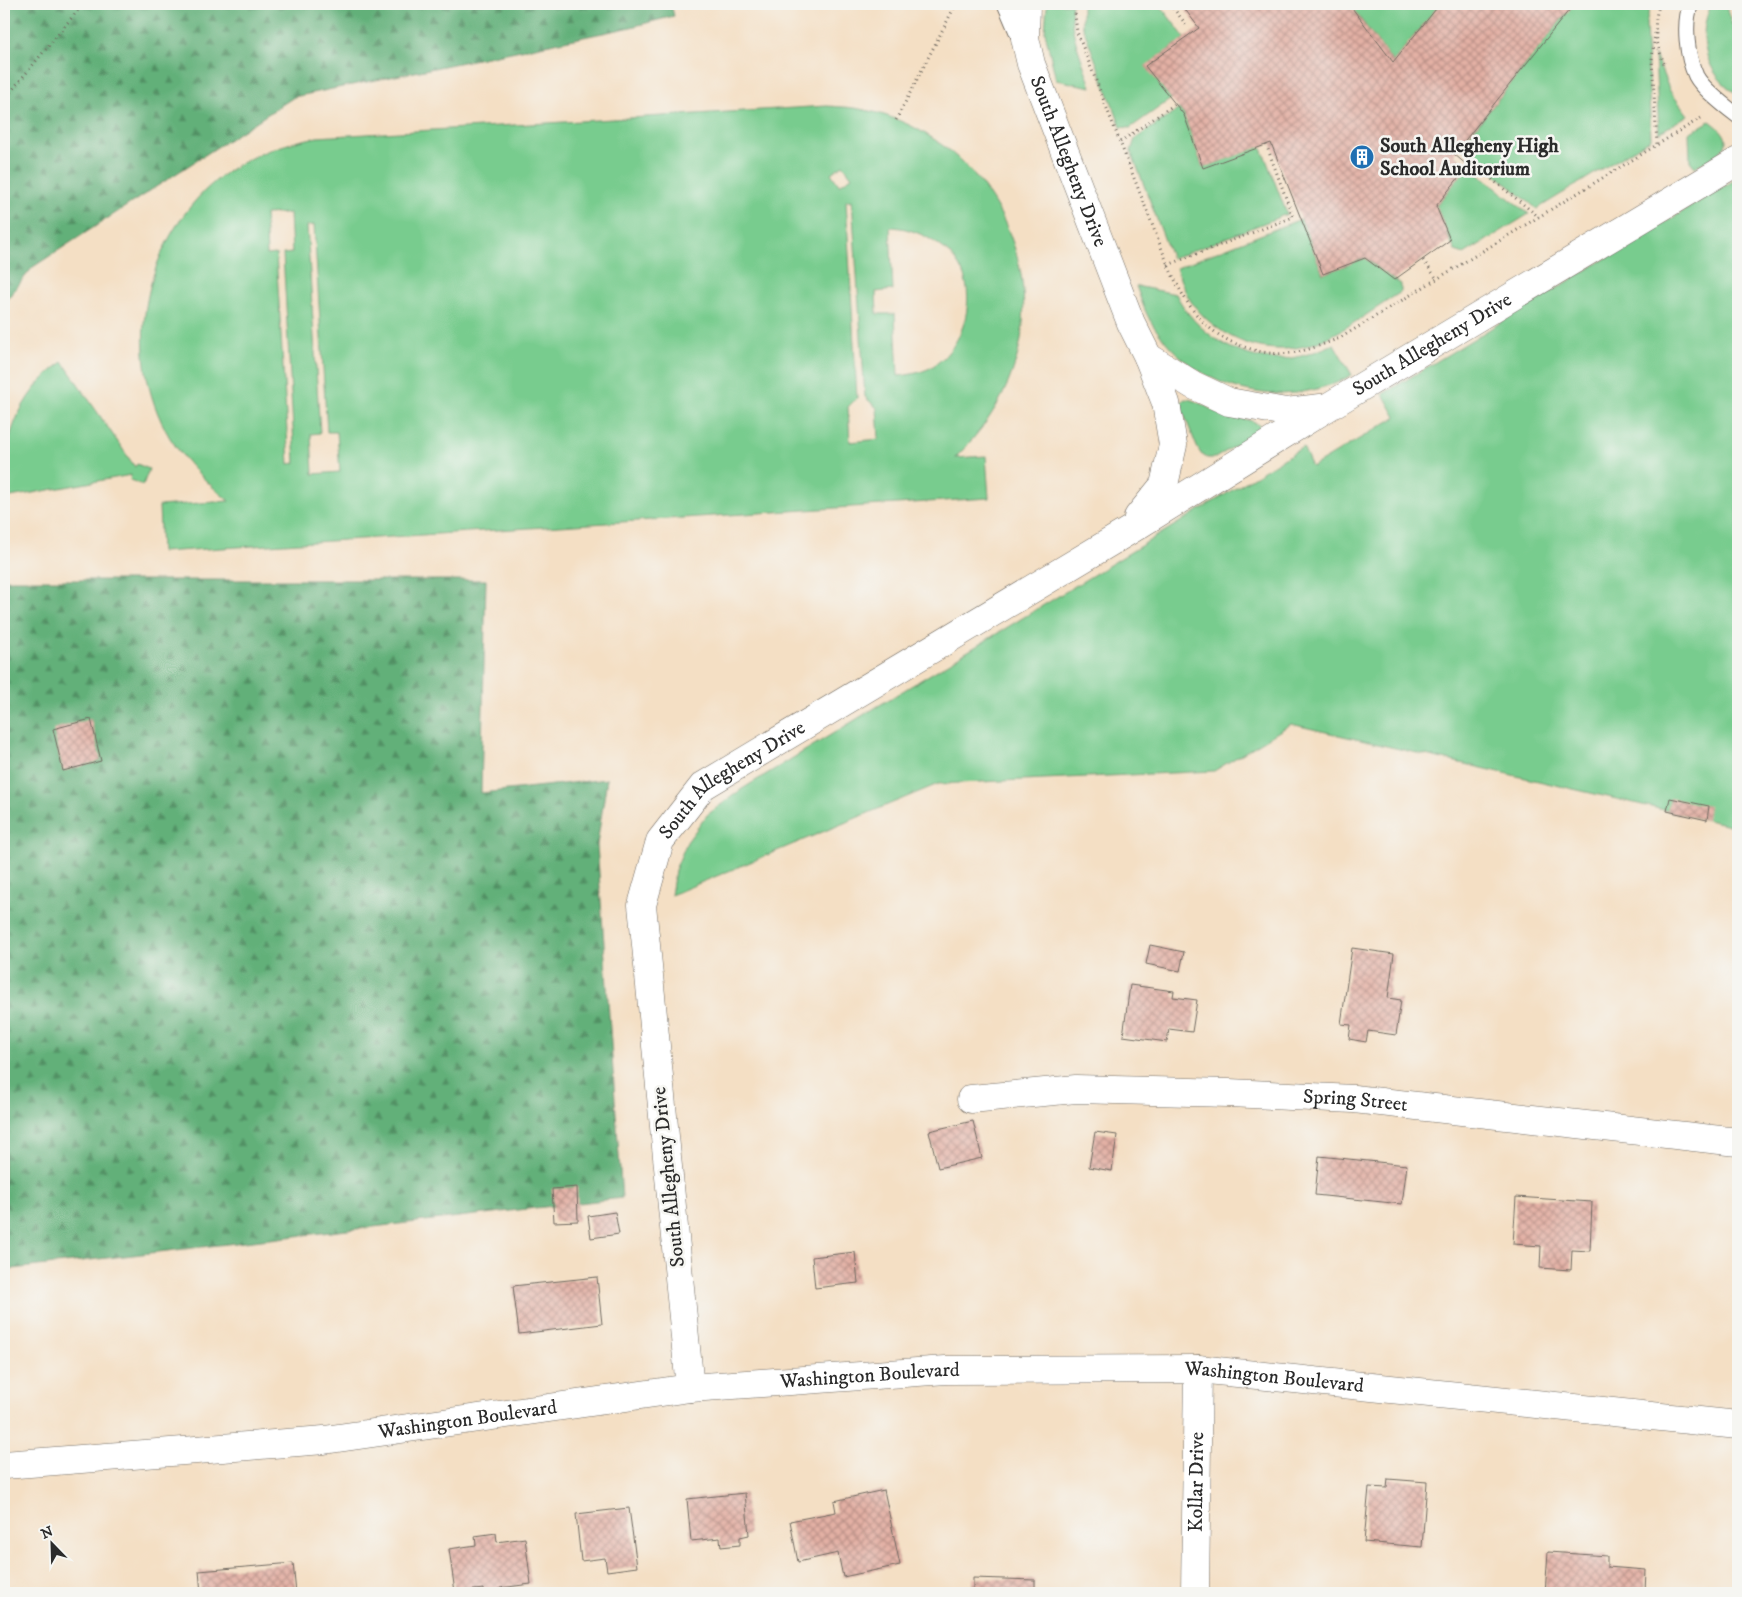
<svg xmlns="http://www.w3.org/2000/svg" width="1742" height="1597" font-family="'IM FELL DW Pica',serif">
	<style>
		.grass { fill: #78cc8e; stroke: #527c5c; fill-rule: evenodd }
		.forest { fill: url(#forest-firs); stroke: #466e52 }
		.building { fill: url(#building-cross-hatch) }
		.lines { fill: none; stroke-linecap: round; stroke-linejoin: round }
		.lane-casing { stroke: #716a61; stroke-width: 17 }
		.street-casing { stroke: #716a61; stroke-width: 29 }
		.secondary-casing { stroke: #716a61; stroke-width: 29 }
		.path { stroke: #716a61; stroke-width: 3; stroke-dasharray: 1 4; stroke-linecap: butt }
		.lane { stroke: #fff; stroke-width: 15 }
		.street { stroke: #fff; stroke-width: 28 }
		.secondary { stroke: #fff; stroke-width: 28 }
		.labels { text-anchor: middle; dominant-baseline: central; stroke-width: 5; stroke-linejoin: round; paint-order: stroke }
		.poi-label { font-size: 20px; font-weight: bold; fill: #2b2b2b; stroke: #f6f6f2; text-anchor: start }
		.street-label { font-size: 20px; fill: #2b2b2b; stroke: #f6f6f2 }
	</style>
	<defs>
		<pattern id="forest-firs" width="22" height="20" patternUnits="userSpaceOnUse" patternTransform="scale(1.25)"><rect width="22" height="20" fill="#62b079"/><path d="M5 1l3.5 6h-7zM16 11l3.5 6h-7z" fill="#518f63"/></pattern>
		<pattern id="building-cross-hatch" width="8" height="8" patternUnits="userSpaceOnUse" patternTransform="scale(1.25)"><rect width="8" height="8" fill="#e3b0a4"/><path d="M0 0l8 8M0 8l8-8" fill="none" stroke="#b88f86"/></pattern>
	</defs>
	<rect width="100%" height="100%" fill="#f6f6f2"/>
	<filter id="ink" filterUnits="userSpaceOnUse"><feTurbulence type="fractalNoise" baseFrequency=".02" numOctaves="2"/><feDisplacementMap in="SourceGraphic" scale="10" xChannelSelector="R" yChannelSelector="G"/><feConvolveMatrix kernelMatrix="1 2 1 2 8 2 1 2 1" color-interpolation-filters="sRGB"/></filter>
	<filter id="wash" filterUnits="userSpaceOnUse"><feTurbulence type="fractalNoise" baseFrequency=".0096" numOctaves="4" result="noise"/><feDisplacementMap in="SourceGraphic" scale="20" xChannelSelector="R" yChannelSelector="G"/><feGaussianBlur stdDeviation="1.12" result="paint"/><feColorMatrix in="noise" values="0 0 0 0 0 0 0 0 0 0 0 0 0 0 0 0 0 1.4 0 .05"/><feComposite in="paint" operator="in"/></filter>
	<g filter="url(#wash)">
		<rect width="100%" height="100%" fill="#f4dfc4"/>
		<path class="grass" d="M1047,4H1072C1068,31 1083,60 1091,87L1056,80L1045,32Z
			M1082,4H1159L1185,38L1146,66L1171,99L1130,128L1121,127L1082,25Z
			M1349,4H1440L1393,62Z
			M1574,4H1651L1646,23L1651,139L1537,209L1461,146Z
			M1712,4H1725L1732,25L1738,18V94C1706,77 1695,35 1712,4Z
			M1655,55L1670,91L1688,115L1659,133Z
			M827,106C840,107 852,107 865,110C980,134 1052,258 1013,370C1001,405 981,432 955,458L986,456L989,498L161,552L159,506L229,501C207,483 186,463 170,438C119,352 144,235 223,175C251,154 283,144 317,137ZM843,165L852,177L839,185L831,173ZM852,200L865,397L877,408L879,439L850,442L848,407L857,398L846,201ZM290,213L292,253L283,254L295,463L289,464L276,254L267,255L265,214ZM314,225L327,432H337L340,472L313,474L311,434L320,433L307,226ZM890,227C903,227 918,232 930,239C943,247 956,257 962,271C977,304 961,352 928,369C919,373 909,375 898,376L895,314H877L876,292L893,290Z
			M1179,109L1184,115L1203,168L1261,146L1287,214L1172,259L1131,151L1135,139Z
			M1710,121C1742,144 1720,153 1695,167L1690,161L1689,133Z
			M1468,166L1529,214L1464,254L1455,251L1436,206Z
			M1738,178V827L1291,724L1214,771L938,784L671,895L675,870L687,842L707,815L742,789L1303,447L1312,467L1396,417L1383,394Z
			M1301,219L1323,274L1365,258L1394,280L1401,284V292C1376,308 1349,328 1322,340C1274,362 1219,342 1190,300C1184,290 1180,279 1176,268Z
			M1136,286L1176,294C1195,332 1238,361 1282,359C1301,358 1318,351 1334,344L1352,375C1282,413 1197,392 1153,325C1145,313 1141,299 1136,286Z
			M63,362L135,467L137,464L149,469L143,485L130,480L131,475L5,498C0,445 18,393 63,362Z
			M1185,399C1197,399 1210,410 1222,415C1233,419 1251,417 1260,426L1256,433L1215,458H1207L1201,454L1197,447L1181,407L1182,401Z"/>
		<path class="forest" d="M4,4H671L674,16L627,28L294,97L33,267L4,303Z
			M4,580H486L481,793L607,779L597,845L622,1198L4,1270V957L5,943L4,942Z"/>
		<g id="blocks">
			<path class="building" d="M1190,4H1349L1393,62L1440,4H1574L1454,154L1468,166L1436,206L1450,240L1394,280L1365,258L1323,274L1271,143L1203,168L1184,115L1145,66L1199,28L1184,8Z
				M91,719L101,761L63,771L53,729Z
				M1670,798L1709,806L1707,820L1667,811Z
				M1150,945L1184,952L1180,971L1146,964Z
				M1352,948L1394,954L1388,998L1401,1000L1396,1035L1368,1031L1366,1042L1349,1039L1351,1025L1341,1024Z
				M1130,985L1174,991L1173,997L1197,1000L1192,1032L1169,1029L1167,1042L1123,1036Z
				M973,1121L982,1158L938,1168L929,1131Z
				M1095,1132L1117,1135L1112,1171L1089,1167Z
				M1319,1156L1407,1165L1402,1204L1315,1195Z
				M577,1187L578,1221L554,1222L552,1189Z
				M1516,1197L1592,1202L1590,1251L1572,1250L1571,1270L1540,1268L1541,1246L1513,1244Z
				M615,1212L619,1234L591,1238L588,1216Z
				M855,1252L858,1283L815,1288L812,1257Z
				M597,1277L602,1324L519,1334L513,1286Z
				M1388,1479L1427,1482L1422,1547L1364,1542L1369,1487L1387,1488Z
				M884,1490L900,1565L843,1577L838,1553L798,1562L790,1521L836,1512L834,1501Z
				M745,1493L749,1535L740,1537V1545L721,1547L720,1538L691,1541L687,1499Z
				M629,1508L637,1567L607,1571L605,1558L581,1561L576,1514Z
				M496,1533L497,1542L525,1538L531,1584L500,1588L501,1593H484V1589L455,1592L449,1549L476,1545L475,1536Z
				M1548,1552L1607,1556V1567L1646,1570L1645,1593H1545Z
				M293,1563L296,1593H201L199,1571Z
				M973,1578L1035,1580V1593H973Z"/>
		</g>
	</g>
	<g filter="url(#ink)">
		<use href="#blocks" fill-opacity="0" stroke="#716a61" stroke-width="1"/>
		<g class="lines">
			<defs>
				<path id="lane" d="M1005,4L1020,39
					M1691,4C1683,23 1687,57 1696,76C1703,89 1726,107 1738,116"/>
				<g id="street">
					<path id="s1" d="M1026,4L1025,38L1031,64L1131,323L1148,357L1166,403L1173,445L1164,485L1138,517"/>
					<path d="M1148,357L1193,385L1229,402L1286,412L1321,408"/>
					<path id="s2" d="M971,1099L1076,1089L1229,1093L1354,1099L1738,1142"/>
					<path id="s3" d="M690,1388L642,905L660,841L703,786L1127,532L1328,407L1738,161"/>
					<path id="s4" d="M1195,1593L1198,1369"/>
				</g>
				<g id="secondary">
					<path id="s5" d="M4,1465L324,1440L690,1388L946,1370L1198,1369L1738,1425"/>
				</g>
			</defs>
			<use href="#lane" class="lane-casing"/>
			<use href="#street" class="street-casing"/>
			<use href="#secondary" class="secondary-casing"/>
			<path class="path" d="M1077,4L1075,15L1077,32L1168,265C1186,306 1206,337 1251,349C1266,354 1282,355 1297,352C1312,349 1326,343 1340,338L1701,118
				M1170,4L1188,27
				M1660,4C1651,24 1657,46 1665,66
				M1655,33L1652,59L1657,144
				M4,100L83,4
				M896,120L956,4
				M1120,142L1175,104
				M1457,151L1539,217
				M1423,260L1437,279
				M1168,265L1293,217L1266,144"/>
			<use href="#lane" class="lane"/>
			<use href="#street" class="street"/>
			<use href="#secondary" class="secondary"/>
		</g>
	</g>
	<defs>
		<symbol id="building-disc" viewBox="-11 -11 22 22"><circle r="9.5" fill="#1f6fb2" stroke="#f6f6f2"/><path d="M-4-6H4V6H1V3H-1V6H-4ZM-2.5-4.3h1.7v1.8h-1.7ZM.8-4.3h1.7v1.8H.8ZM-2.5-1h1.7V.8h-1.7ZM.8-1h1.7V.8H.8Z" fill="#fff"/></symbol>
	</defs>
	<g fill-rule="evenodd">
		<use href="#building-disc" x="1348" y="143" width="28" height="28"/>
	</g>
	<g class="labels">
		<g class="poi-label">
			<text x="1380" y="146">South Allegheny High<tspan x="1380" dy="23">School Auditorium</tspan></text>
		</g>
		<g class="street-label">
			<text stroke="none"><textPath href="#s1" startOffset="165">South Allegheny Drive</textPath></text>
			<text stroke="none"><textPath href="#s3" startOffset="1474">South Allegheny Drive</textPath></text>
			<text stroke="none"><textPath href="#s3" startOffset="648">South Allegheny Drive</textPath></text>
			<text stroke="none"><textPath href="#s2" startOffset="385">Spring Street</textPath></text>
			<text transform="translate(669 1177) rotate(-96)">South Allegheny Drive</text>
			<text stroke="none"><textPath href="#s5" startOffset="871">Washington Boulevard</textPath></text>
			<text stroke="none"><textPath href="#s5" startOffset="1276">Washington Boulevard</textPath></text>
			<text stroke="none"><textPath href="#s5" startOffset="466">Washington Boulevard</textPath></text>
			<text stroke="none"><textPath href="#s4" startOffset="111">Kollar Drive</textPath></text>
		</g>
	</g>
	<rect width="1742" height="1597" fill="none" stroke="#f6f6f2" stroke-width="20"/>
	<g transform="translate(52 1544) rotate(337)" stroke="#f6f6f2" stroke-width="4" paint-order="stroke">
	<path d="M0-4L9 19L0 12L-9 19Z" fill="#2b2b2b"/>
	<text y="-8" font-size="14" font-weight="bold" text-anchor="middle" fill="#2b2b2b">N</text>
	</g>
</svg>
